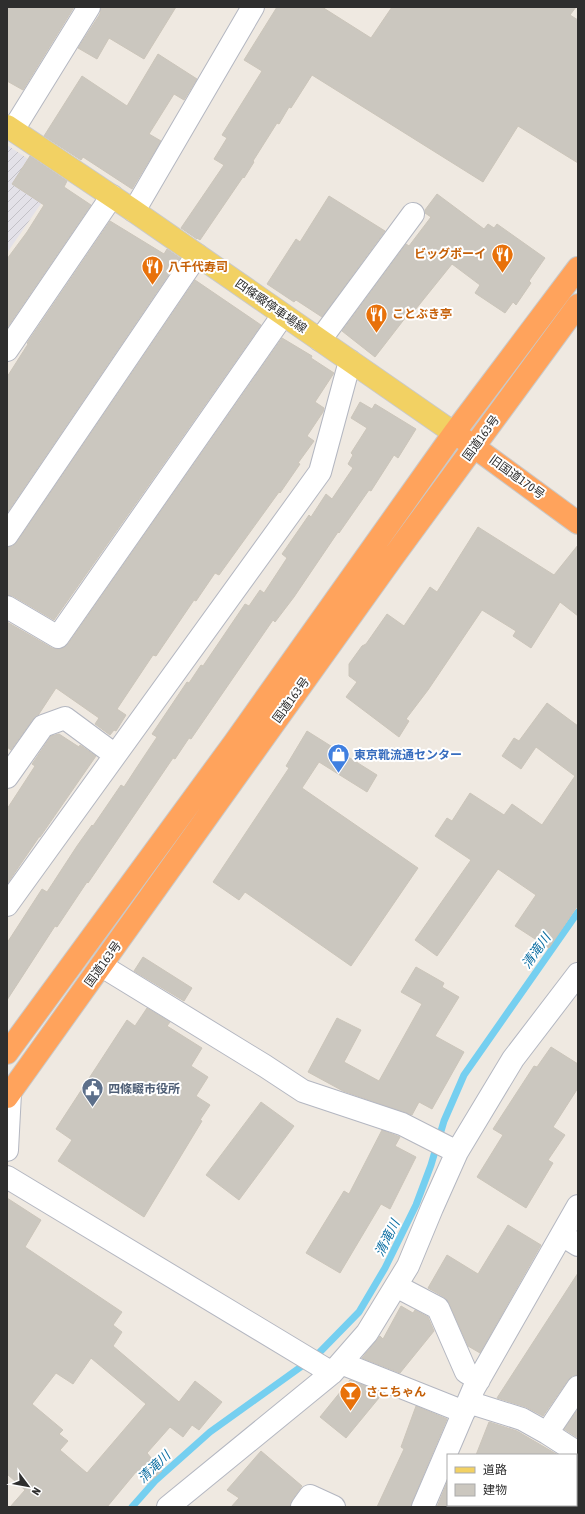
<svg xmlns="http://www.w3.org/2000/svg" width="585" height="1514" font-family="'Asap Condensed','Noto Sans JP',sans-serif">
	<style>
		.industrial { fill: url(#industrial-furrows) }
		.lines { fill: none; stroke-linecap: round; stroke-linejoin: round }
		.stream { stroke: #75cff0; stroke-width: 7 }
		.building { fill: #cbc7bf; stroke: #cbc5ba; fill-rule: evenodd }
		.minor-casing { stroke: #b4b7c1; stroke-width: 24 }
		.major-casing { stroke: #c9c9c9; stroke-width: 24 }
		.highway-casing { stroke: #c9c9c9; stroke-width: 24 }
		.minor { stroke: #fff; stroke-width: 22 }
		.major { stroke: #f2d163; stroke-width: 22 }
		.highway { stroke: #ffa35c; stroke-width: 22 }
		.labels { text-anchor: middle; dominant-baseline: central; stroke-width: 4; stroke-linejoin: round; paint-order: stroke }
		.food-label { font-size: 12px; font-weight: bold; fill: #c56008; stroke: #fff; text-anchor: start }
		.street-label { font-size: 12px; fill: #2e2e2e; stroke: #fff }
		.shop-label { font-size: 12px; font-weight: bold; fill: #366cbe; stroke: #fff; text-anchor: start }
		.service-label { font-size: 12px; font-weight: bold; fill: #4e5e75; stroke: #fff; text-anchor: start }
		.water-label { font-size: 13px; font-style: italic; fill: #0d6fa3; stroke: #fff }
	</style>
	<defs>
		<pattern id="industrial-furrows" width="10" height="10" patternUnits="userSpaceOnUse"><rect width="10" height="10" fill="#e3e1e8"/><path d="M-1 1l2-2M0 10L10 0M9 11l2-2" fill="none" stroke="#c3c1c7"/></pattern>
	</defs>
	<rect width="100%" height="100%" fill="#efe9e1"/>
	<path class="industrial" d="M7,145L58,179L7,253Z"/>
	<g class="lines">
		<path class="stream" d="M132,1507L155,1481L210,1432L316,1356L359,1312L385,1268L416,1205L431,1165L444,1121L464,1075L578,912"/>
	</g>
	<path class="building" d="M7,7H74L23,90L7,81Z
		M101,7H176L144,59L109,38L97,59L78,48L100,14Z
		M277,7H322L371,38L392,7H576L570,15L578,20V163L518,126L483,182L312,75L291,108L289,107L279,124L277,123L253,161L254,162L244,178L243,177L200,240L197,238V239L181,228L224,165L214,159L227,138L222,135L262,71L244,60Z
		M158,54L197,79L184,100L174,94L149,134L161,141L132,189L83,157L81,160L44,136L82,76L127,106Z
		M30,156L67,181L64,187L91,205L7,328V259L27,232L44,205L12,184Z
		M437,194L484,229L488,224L494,228L497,224L545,258L529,281L531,283L516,305L513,302L505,313L475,293L480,285L452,264L411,315L409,313L375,357L342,331L406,244L409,246L431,217L425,213V210Z
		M329,196L385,231L322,317L296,300L294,302L267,284L296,239L300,242Z
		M110,221L164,254L167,249L180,258L7,513V377L28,344L27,343Z
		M195,280L261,325L54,620L13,596L7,595V547L13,546L17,542Z
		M282,338L312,356L311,358L334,373L315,402L324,408L323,412L307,436L314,441L298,463L300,464L280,493L279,492L219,575L215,573L196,601L194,600L156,656L153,655L117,709L126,715L116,731L114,730L110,735L95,724L99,718L56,688L39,714L33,719L11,750L7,747V622L52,648L58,649L63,648L68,644Z
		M360,402L372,409L375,404L416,429L398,458L394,455L371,491L369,490L339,533L338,532L294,597L275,622L273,620L191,739L189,738L175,759L173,758L88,883L87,882L57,927L55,926L7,1000V943L42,889L47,892L77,846L92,825L93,826L121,785L124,787L137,767L157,737L152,734L187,682L189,683L201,665L203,666L245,604L249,606L260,590L264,593L287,558L282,554L309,515L311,517L326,494L332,499L353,468L348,464L353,455L351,453L367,428L351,418Z
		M478,527L554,575L578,545V616L560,602L531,648L513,636L516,631L482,610L428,690L406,719L409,721L399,737L346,697L357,682L349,676V664L362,646L366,644L387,614L404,626L430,587L437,592Z
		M547,703L578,726V905L549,948L515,926L536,895L498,869L437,956L415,940L471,860L435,836L447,818L452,821L470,793L504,815L512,804L542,825L575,776L536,747L521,769L502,756L514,738L519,741Z
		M307,731L377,775L367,792L319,762L302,788L418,868L351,966L245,892L239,900L213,882L289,768L286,766Z
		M59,734L79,747L80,745L96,756L40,837H39L7,884V809L35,766L32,764L51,736Z
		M143,957L192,988L184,1001L134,971Z
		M416,967L444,983L442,987L459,997L435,1036L464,1052L432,1109L419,1102L412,1115L343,1091L308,1072L337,1018L361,1030L344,1062L379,1081L422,1004L401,992Z
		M147,1008L170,1022L167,1026L202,1048L191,1066L208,1077L196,1096L210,1105L200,1120L202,1121L144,1217L58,1161L72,1140L56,1129L127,1020L135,1026Z
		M551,1047L578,1064V1088L553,1127L565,1135L548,1160L553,1163L526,1208L477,1177L503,1135L493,1129L534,1066L537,1067Z
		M261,1102L294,1126L239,1200L206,1175Z
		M382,1130L400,1137L395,1146L416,1157L390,1209L381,1204L340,1273L306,1253L344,1191L349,1194Z
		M7,1198L41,1220L25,1247L122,1312L113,1325L122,1332L113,1346L179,1402L195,1381L222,1402L199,1430L192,1425L183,1437L170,1427L147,1453L162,1471L147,1484L136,1472L107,1507H10L25,1490L7,1474ZM91,1358L146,1404L87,1473L60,1450L68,1441L59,1434L63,1430L32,1404L56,1373L73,1384Z
		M508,1225L541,1245L480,1353L468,1346L449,1303L444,1297L428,1288L447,1255L478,1274Z
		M578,1273V1375L572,1376L568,1380L543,1416L526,1407L497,1398Z
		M401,1306L413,1313L415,1310L428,1317L434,1331L400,1373L362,1358L380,1336L383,1339Z
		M350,1380L383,1393L346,1438L320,1417Z
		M416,1406L447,1419L412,1502L411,1507H377L404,1449L401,1447Z
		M578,1409V1438L564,1429Z
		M489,1422L517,1431L558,1455H476Z
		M261,1451L302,1486L292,1500L290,1507H231L239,1498L227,1490Z
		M448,1480V1507H437Z"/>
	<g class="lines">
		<defs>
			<path id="minor" d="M13,130L89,7
				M134,211L253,7
				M320,340L413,214
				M7,350L112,196
				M7,535L197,255
				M7,607L58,637L283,315
				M7,777L43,726L65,718L115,755
				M7,905L320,472L350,361
				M102,966L265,1066L303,1091L402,1124L457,1152
				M7,1090L10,1093L7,1150
				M7,1177L332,1373
				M562,1235L578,1245
				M396,1286L438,1308L466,1372L479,1380
				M341,1363L464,1412
				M468,1402L522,1419L547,1433L578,1453
				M547,1433L578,1387
				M168,1507L332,1373L367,1333L408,1266L432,1208L457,1152L513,1059L578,974
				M302,1507L310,1496L334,1507
				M423,1507L474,1388L578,1206"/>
			<path id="major" d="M7,126L134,211L454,433"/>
			<path id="highway" d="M462,438L578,523
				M7,1053L234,743L454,433L578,268
				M7,1097L393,557L578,305"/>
		</defs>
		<use href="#minor" class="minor-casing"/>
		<use href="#major" class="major-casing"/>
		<use href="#highway" class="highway-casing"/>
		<use href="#minor" class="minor"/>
		<use href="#major" class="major"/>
		<use href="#highway" class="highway"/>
	</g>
	<defs>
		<symbol id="restaurant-pin" viewBox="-11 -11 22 30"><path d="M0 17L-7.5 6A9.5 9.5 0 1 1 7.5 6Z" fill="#e8710a" stroke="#fff"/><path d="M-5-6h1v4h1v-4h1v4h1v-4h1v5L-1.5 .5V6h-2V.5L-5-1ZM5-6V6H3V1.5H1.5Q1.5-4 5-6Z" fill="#fff"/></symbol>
		<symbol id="shop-pin" viewBox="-11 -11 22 30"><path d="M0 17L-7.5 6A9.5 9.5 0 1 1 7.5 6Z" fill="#3f7fe0" stroke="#fff"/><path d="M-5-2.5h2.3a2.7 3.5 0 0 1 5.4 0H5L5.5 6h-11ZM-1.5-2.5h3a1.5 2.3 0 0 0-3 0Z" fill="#fff"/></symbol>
		<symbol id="civic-pin" viewBox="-11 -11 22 30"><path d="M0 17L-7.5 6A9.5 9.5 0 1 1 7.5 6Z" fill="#5c6f8a" stroke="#fff"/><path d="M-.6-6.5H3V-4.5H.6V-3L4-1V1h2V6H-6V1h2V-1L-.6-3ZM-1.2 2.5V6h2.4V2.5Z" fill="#fff"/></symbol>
		<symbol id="bar-pin" viewBox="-11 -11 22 30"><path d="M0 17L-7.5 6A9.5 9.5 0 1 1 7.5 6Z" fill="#e8710a" stroke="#fff"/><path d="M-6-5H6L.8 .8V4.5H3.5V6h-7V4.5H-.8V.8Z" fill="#fff"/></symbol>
	</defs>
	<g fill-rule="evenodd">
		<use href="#restaurant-pin" x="490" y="242" width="25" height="34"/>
		<use href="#restaurant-pin" x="140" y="254" width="25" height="34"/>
		<use href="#restaurant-pin" x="364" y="302" width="25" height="34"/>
		<use href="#shop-pin" x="326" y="742" width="25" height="34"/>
		<use href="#civic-pin" x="80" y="1076" width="25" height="34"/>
		<use href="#bar-pin" x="338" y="1380" width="25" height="34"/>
	</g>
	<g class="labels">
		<g class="food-label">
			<text x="486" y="254" text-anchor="end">ビッグボーイ</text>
			<text x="168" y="267">八千代寿司</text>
			<text x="392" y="314">ことぶき亭</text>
			<text x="366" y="1392">さこちゃん</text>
		</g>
		<g class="street-label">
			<text transform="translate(271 306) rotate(35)">四條畷停車場線</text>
			<text transform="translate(481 438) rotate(-54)">国道163号</text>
			<text transform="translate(517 477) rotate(36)">旧国道170号</text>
			<text transform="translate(291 700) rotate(-54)">国道163号</text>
			<text transform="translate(103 964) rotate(-54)">国道163号</text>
		</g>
		<g class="shop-label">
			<text x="354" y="755">東京靴流通センター</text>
		</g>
		<g class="service-label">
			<text x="108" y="1089">四條畷市役所</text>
		</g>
		<g class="water-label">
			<text transform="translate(536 951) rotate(-55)">清滝川</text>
			<text transform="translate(387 1238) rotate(-64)">清滝川</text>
			<text transform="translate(154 1467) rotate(-44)">清滝川</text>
		</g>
	</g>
	<rect width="585" height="1514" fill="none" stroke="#2e2e2e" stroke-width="16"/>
	<rect x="447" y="1454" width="130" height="52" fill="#ffffff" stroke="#ababab"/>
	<rect x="455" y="1467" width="20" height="6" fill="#f2d163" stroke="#ababab"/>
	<text x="483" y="1474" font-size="12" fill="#2e2e2e">道路</text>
	<rect x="455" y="1484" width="20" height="12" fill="#cbc7bf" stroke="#ababab"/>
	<text x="483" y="1494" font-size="12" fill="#2e2e2e">建物</text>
	<g transform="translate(28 1486) rotate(122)" stroke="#ffffff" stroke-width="3" paint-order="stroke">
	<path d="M0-3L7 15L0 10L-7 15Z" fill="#2e2e2e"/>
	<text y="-6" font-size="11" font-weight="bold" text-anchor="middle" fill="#2e2e2e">N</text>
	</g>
</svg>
